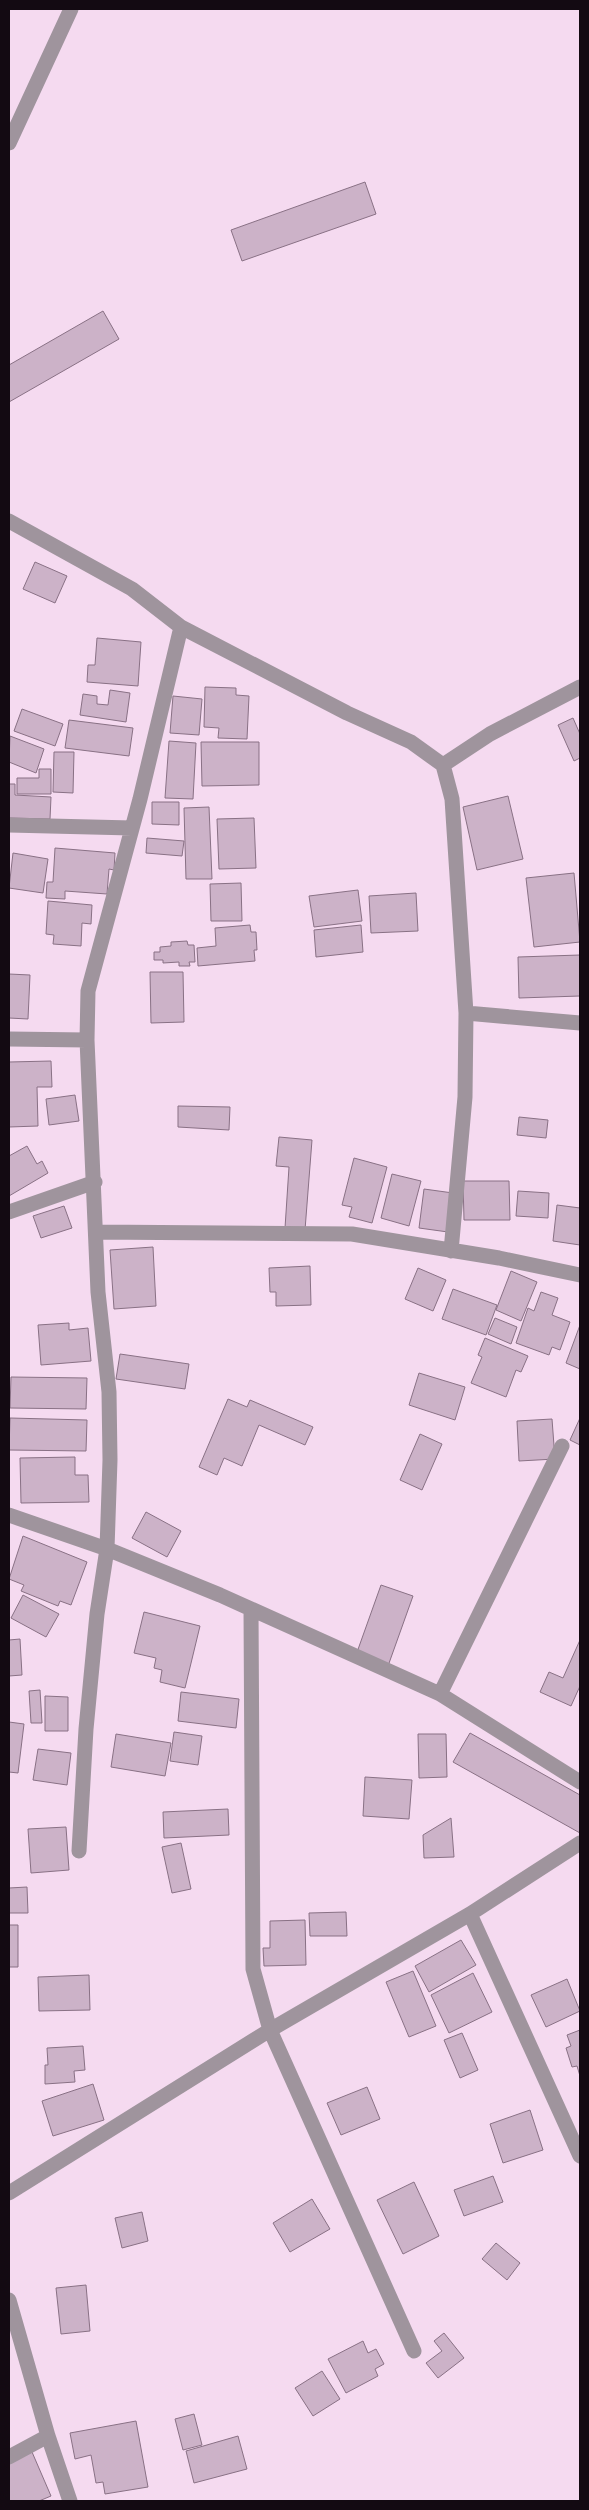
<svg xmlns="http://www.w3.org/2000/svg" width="589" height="2510" font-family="'Roboto Serif',serif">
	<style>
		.building { fill: #ccb2c8; stroke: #897185 }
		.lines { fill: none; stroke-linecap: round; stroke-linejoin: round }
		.minor { stroke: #9f949d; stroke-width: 15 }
	</style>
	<rect width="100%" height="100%" fill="#f5daf0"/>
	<path class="building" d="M365,182L376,214L242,261L231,230Z
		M103,311L119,339L9,402V365Z
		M35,562L67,576L55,603L23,589Z
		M97,638L141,642L138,686L87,682L88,665H95Z
		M205,687L236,688V695L249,696L247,739L218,738L219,728L204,727Z
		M110,690L130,693L126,722L80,715L83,694L97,696V704L108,705Z
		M173,696L202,699L199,735L170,733Z
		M22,709L63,724L55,746L14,731Z
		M573,718L580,734V758L574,761L558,725Z
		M69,720L133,728L129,756L65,748Z
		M10,736L44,749L36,773L9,762Z
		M169,741L196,743L193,799L165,798Z
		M201,742H259V785L202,786Z
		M54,752H74L73,793L53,792Z
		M39,769H51V794H17V778H39Z
		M9,784H15V795L51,797L50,819L9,818Z
		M508,796L523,859L477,870L463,807Z
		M152,802H179V825L152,824Z
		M209,807L212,879H186L184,808Z
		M254,818L256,868L219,869L217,819Z
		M147,838L184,841L182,856L146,853Z
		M55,848L115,853L114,870L109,869L107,894L65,891V899L46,898L47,882H53Z
		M13,853L48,859L43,893L9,888Z
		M574,873L580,942L534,947L526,878Z
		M241,883L242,921H211L210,884Z
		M358,890L362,921L314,927L309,896Z
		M416,893L418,931L371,933L369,896Z
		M48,901L92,905L91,924L82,923L81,946L53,944L54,935L46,934Z
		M250,925L251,932H256L257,950H254L255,961L198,966L197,948L216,946L215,928Z
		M361,925L363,952L316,957L314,930Z
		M187,941L188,945H194L195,962H189L190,966H179V962L163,963V960H154V952H160V947L171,946V942Z
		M580,955V996L519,998L518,957Z
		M150,972H183L184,1022L151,1023Z
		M9,974L30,975L28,1019L9,1018Z
		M51,1061L52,1087H37L38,1126L9,1127V1062Z
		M75,1095L79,1121L49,1125L46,1099Z
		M178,1106L230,1107L229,1130L178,1127Z
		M519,1117L548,1120L546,1138L517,1135Z
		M279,1137L312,1140L305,1230L285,1228L289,1167L276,1166Z
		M27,1146L37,1164L42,1161L48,1173L9,1196V1156Z
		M354,1158L387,1167L372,1223L349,1217L352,1207L342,1205Z
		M392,1174L421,1181L409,1226L381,1218Z
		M463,1181H509L510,1220H464Z
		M424,1189L453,1193L448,1232L419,1228Z
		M518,1191L549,1193L548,1218L516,1216Z
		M557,1205L580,1208V1245L553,1241Z
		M64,1206L72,1228L41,1238L33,1216Z
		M153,1247L156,1306L114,1309L110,1250Z
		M310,1266L311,1305L276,1306V1292H270L269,1268Z
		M418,1268L446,1280L433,1311L405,1299Z
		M511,1271L537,1282L521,1321L496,1310Z
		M453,1289L497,1305L486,1335L442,1319Z
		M541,1292L558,1298L552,1315L570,1322L560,1350L552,1347L549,1355L516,1343L528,1308L534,1311Z
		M495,1318L517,1327L511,1344L488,1334Z
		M69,1323V1330L88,1328L91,1361L41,1365L38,1325Z
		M580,1325V1369L566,1363Z
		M485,1338L528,1356L521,1372L516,1370L506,1397L471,1383L482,1357L478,1355Z
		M120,1354L189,1364L185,1389L116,1379Z
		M419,1373L465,1387L455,1420L409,1405Z
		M11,1377L87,1378L86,1409L10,1408Z
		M228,1399L247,1407L250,1400L313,1427L305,1445L259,1425L242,1466L224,1458L217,1475L199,1467Z
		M10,1418L87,1420L86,1451L9,1450Z
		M580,1418V1445L570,1440Z
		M552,1419L555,1459L519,1461L517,1421Z
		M420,1434L442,1444L422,1490L400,1480Z
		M75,1457V1475H88L89,1502L21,1503L20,1458Z
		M146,1512L181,1531L167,1557L132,1538Z
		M23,1536L87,1562L71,1605L60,1601L58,1606L21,1591L24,1585L9,1579Z
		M381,1585L413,1596L388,1666L356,1655Z
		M23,1595L59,1614L46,1637L11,1618Z
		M144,1612L200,1626L185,1688L160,1682L162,1670L154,1668L156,1658L134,1653Z
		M20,1639L22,1675L9,1676V1640Z
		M580,1640V1686L571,1706L540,1692L549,1672L563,1678Z
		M40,1690L42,1723H31L29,1691Z
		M181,1692L239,1699L236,1728L178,1721Z
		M45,1696L68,1697V1731H45Z
		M9,1722L24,1724L18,1773L9,1772Z
		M174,1732L202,1736L198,1765L170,1761Z
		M470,1733L580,1795V1833L453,1762Z
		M116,1734L171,1743L165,1776L111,1767Z
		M418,1734H446L447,1777L419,1778Z
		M38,1749L71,1753L67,1785L33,1780Z
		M365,1777L412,1780L409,1819L363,1816Z
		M228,1809L229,1835L164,1838L163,1812Z
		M451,1818L454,1857L424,1858L423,1835Z
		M66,1827L69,1870L31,1873L28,1829Z
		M181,1843L191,1889L172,1893L162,1847Z
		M27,1887L28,1913H9V1888Z
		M346,1912L347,1936H310L309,1913Z
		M305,1920L306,1965L264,1966L263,1948H270V1921Z
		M9,1925H18V1967H9Z
		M461,1940L476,1965L429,1992L415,1966Z
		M413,1971L436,2026L409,2037L386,1982Z
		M473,1973L492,2012L449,2033L431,1995Z
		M89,1975L90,2010L39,2011L38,1977Z
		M567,1979L580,2011L546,2027L531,1995Z
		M580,2030V2076L577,2066L572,2067L566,2048L571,2046L567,2035Z
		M462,2033L478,2070L460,2078L444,2040Z
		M83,2046L85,2070L74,2071L75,2082L45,2084V2065H48L47,2048Z
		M93,2084L104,2120L53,2136L42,2101Z
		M367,2087L380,2119L341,2135L327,2103Z
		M530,2110L543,2150L503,2163L490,2124Z
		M493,2176L503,2202L464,2216L454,2190Z
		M414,2182L439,2236L403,2254L377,2200Z
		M312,2199L330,2229L290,2252L273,2223Z
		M142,2212L148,2241L122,2248L115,2218Z
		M496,2243L520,2263L507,2280L482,2259Z
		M86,2285L90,2331L61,2334L56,2288Z
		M444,2333L464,2358L438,2378L426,2363L442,2351L434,2341Z
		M363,2341L368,2353L376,2349L384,2364L375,2369L378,2376L346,2393L328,2359Z
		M322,2371L340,2399L313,2416L295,2388Z
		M194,2414L202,2445L183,2450L175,2419Z
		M136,2421L148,2487L105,2494L103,2482L96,2483L91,2455L75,2459L70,2433Z
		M238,2436L247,2469L194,2483L186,2451Z
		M32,2452L51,2496L39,2501H9V2462Z"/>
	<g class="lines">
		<path class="minor" d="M9,143L71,9
			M9,521L132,589L181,627L140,799L88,991L87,1040L98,1292L109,1392L110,1460L107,1549L97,1614L86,1729L79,1851
			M181,627L347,713L411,742L443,765L490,734L580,687
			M443,765L452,799L466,1013L465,1097L451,1251
			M9,825L132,828
			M466,1013L580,1023
			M9,1039L87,1040
			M9,1212L95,1182
			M96,1232L352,1234L499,1258L580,1275
			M9,1515L107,1549L220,1595L440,1694L580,1782
			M251,1609L253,1969L270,2030L414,2351
			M440,1694L562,1446
			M470,1914L580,2156
			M9,2193L270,2030L470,1914L580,1843
			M9,2300L48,2436L70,2501
			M9,2457L48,2436"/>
	</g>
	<rect width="589" height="2510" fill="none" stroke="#130a12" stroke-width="20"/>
</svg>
